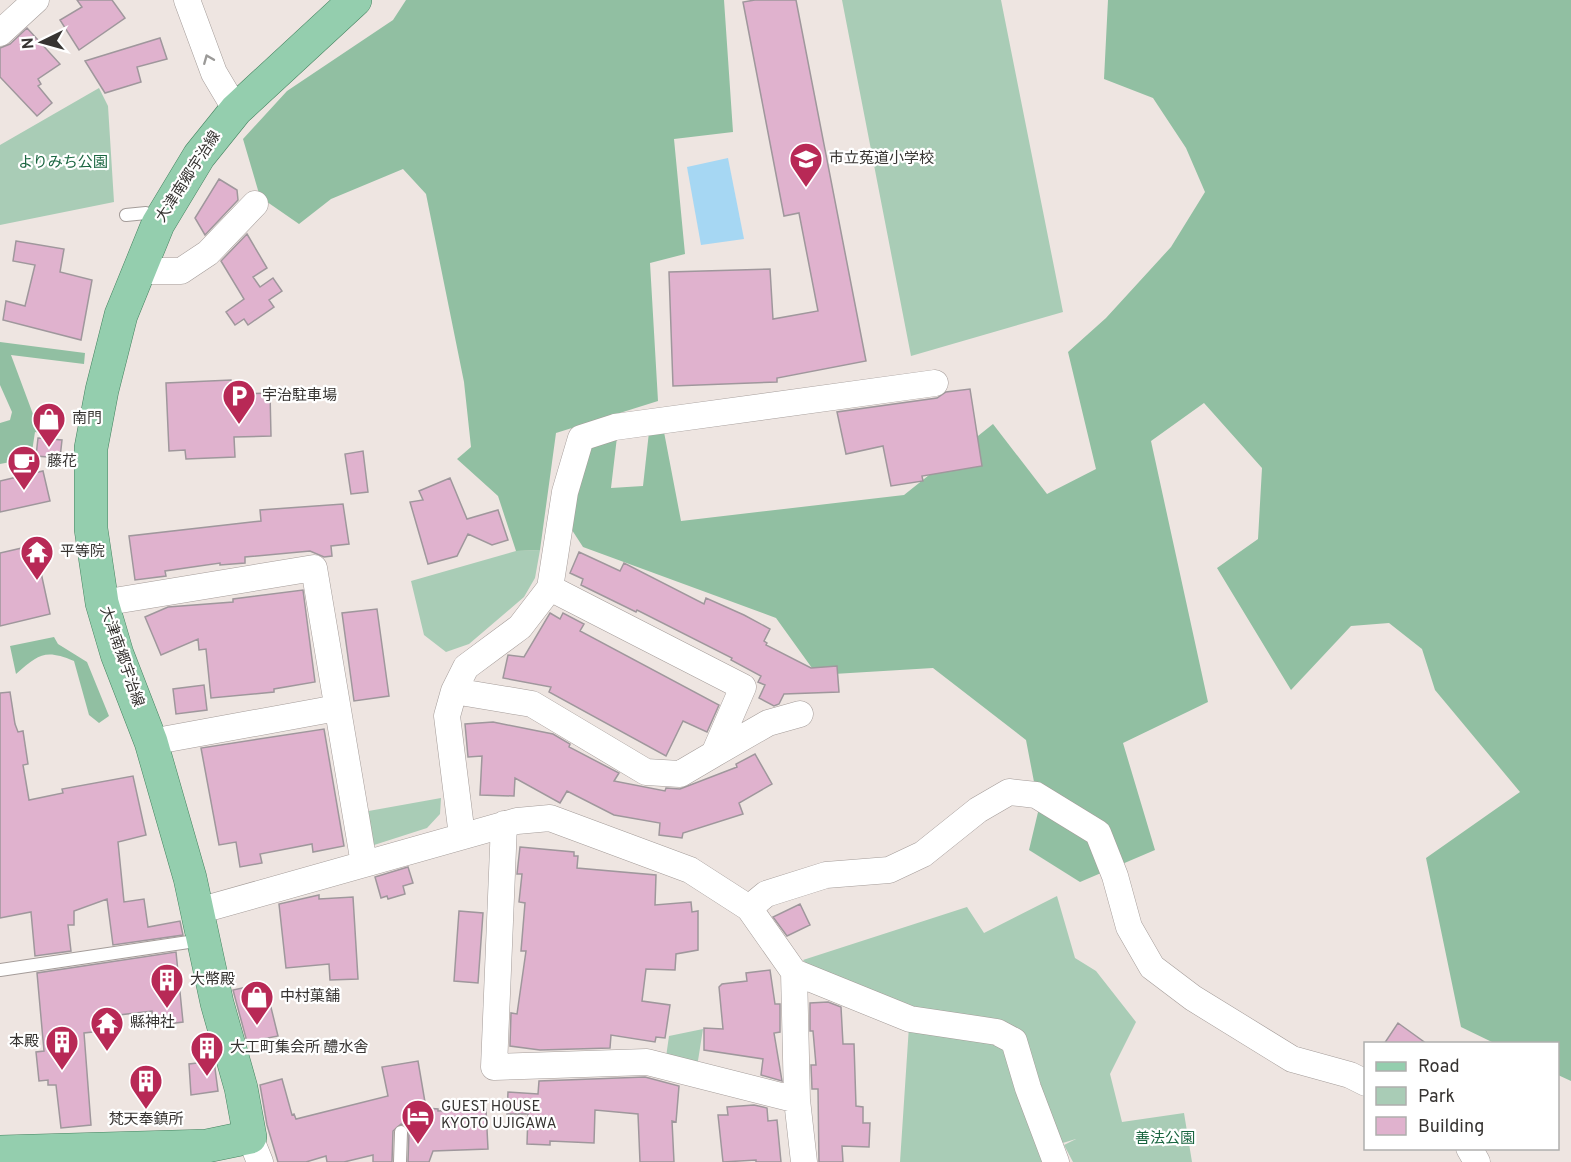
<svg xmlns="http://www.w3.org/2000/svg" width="1571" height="1162" font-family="Overpass,'Noto Sans JP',sans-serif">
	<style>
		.green { fill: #a9ccb6 }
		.forest { fill: #91bfa2 }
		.water { fill: #a6d7f3 }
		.building { fill: #e0b2ce; stroke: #9f979c; stroke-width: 1.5 }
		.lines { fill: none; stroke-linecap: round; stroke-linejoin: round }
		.lane-casing { stroke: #a49c99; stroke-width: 14 }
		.street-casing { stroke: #a49c99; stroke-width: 27 }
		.primary-casing { stroke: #458360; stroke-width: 34 }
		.lane { stroke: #fff; stroke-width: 12 }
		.street { stroke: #fff; stroke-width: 26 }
		.primary { stroke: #94ceae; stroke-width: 33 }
		.oneway { stroke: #9b9a98 }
		.labels { text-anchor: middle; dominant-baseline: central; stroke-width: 4.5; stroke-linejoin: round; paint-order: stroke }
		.poi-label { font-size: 15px; fill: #373432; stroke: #fff; text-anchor: start }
		.park-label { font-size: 15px; fill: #1b6641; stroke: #fff }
		.street-label { font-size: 15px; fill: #373432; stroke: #fff }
	</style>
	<rect width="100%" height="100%" fill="#eee5e1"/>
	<path class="green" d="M842,0H1001L1063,312L911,356Z
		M99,88L108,106L114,202L0,225V145Z
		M540,550L535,578L524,597L469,644L446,652L424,635L411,581L516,551Z
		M441,798L440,814L427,828L371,846L363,812Z
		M1057,896L1075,958L1096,971L1136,1022L1110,1074L1122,1122L1184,1113L1192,1162H1073L1064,1145L1076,1139L1056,1145L1021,1045L912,1011L814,972L803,960L967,907L984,933Z
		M909,1026L1000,1041L1012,1049L1050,1162H900Z
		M703,1029L697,1067L666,1057L669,1036Z"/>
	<path class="forest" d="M406,0H724L733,132L674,139L685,254L650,263L658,401L556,433L540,550L516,551L498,496L457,459L471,447L464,382L426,194L403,169L331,199L299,224L260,197L243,139L287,91L393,20Z
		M1108,0H1571V1081L1558,1075V1044L1494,1043L1461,1027L1426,858L1520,792L1435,690L1422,649L1389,623L1351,626L1291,690L1217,568L1258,539L1262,468L1204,403L1151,441L1208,702L1123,743L1155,850L1080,882L1029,850L1039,808L1026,740L933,668L817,675L776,618L583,547L570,527L589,448L617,437L611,488L643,486L649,432H664L681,521L904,495L993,424L1047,494L1096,469L1068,352L1106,318L1171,247L1205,192L1186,148L1153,98L1104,79Z
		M0,342L85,353L84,364L11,355L40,433L35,432L31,458L0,464V423L10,420L12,412L0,385Z
		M54,637L58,644L87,662L109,716L99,723L89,715L74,661C45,649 39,654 16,674L10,646Z"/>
	<path class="water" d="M728,158L744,239L701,245L687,167Z"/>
	<path class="building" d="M77,0H112L125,18L79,50L60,20L82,7Z
		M755,0H796L866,361L777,378V382L673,386L669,272L770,269L773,319L818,311L799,213L784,216L743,2Z
		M27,28L60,64L38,79L41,84L38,86L52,103L37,116L0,77V48L10,44Z
		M160,38L167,59L137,67L141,82L105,93L85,61Z
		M219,179L237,190L238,200L205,235L195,218Z
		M247,234L267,268L253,277L260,287L273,278L282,291L269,300L274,307L248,325L244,319L235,325L226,312L244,299L221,261Z
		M16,241L64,249L60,272L92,280L81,340L3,320L6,301L25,306L35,265L13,261Z
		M231,380L232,394L270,393L271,436L234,437L235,457L186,459L185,450L169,451L166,383Z
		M970,389L982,466L922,476L923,481L891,486L883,446L846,454L837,412L937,398L946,392Z
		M38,438L62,440L60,458L36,456Z
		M363,451L368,492L351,494L345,454Z
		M43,471L50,501L0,512V481Z
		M450,478L467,519L498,510L508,540L492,545L468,534L457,556L428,564L410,502L423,500L419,491Z
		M343,504L349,544L331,546L332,556L324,557L310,551L245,557V563L220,565V563L165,571L166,576L135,580L129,536L261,521L260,510Z
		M35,545L50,614L0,626V553Z
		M579,552L620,571L624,563L704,604L706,598L744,615L770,629L764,641L767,643L766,645L811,668L837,666L839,692L784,694L779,704L774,706L759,698L765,685L758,682L761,676L731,660L732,658L637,610L636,612L581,585L583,579L570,573Z
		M303,590L315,682L274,689V692L211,698L206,649L199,650L198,639L161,655L145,617L168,607L233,602V599Z
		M377,609L389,696L354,701L342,613Z
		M550,613L560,619L563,613L584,624L580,631L719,705L707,732L683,721L666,756L549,692L551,687L503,678L508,655L524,657Z
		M204,685L207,710L176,714L173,689Z
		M10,692L15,724L18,732L23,731L28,764L23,765L29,800L63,793L62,789L133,776L146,835L118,842L124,902L144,899L148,927L180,921L183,935L113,945L107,899L74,911V925H68L71,951L35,956L31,912L0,918V693Z
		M493,722L553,734L570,744L569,747L619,773L614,781L665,791L666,788L680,789L737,767L736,764L755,754L772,784L739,803L743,814L683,833L682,838L659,835L660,823L614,815L567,791L560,803L515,778L514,796L480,795L482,756L468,757L465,724Z
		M324,729L344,846L313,852L312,844L260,854L262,863L240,867L236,842L219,845L201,748Z
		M520,847L574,852V856H578L577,868L656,875L655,905L691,902L692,912L698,911V950L676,954L675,970L646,969L642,1001L670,1005L665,1038L656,1037L655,1042L611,1035L610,1048L540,1050L510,1046L511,1013L517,1014L526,951H521L525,903L519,902L522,874H517Z
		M408,867L413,883L403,886L405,894L388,899L387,896L381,898L375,877Z
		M319,895V899L353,897L358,979L330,980L329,964L286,968L279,904Z
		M800,904L810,925L787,936L773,917Z
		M459,911L483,913L478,983L454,981Z
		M176,952L183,1022L153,1026L152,1011L119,1015L120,1029L84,1033L91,1125L61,1128L56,1085H48V1080L39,1081L36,1052L44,1051L37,973Z
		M770,970L775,1004H780V1032L774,1033L782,1081L761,1075L763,1059L704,1050V1028L723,1029L719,987L722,984L747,981L746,973Z
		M265,983L278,1036L247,1042L233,990Z
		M828,1002L841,1007L843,1044H854L856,1106L863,1107V1123H870L869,1147L842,1146L843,1162H819L818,1089H812L811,1065H816L813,1031H810V1003Z
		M1398,1023L1427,1044H1384Z
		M214,1061L218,1091L191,1095L189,1064Z
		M418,1061L426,1108L438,1109V1111L486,1109L488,1149L433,1151L429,1162H408L409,1132L406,1125L401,1124L393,1131L392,1162H373V1155L344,1162H327L326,1156L306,1162H278L267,1125L260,1085L282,1079L292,1115L294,1114L296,1119L388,1096L382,1067Z
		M645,1077L679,1086L676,1122L672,1121L674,1162H640L638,1114L595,1110L594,1143L550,1141V1145L527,1144L528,1114H507L508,1092L538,1094L539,1081Z
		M754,1105L767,1108L768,1121L777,1120L781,1162H756V1160L723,1162L718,1115H728L727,1107Z"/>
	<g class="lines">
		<defs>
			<path id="lane" d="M126,215L146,213L157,223
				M0,970L202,940
				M400,1162L401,1132"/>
			<path id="street" d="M187,0L214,73L236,110
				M0,33L36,0
				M139,271H181L208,253L255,204
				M102,603L314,568L364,864
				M454,691L532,704L646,772L680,774L714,754L743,687L550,588
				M151,742L337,708
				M714,754L768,723L800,714
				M504,824L494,1067L647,1062L797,1100
				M462,836L447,716L454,691L466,667L520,627L550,588L565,492L581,438L615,427L935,383
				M749,908L766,894L826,875L889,870L923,854L978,810L1009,792L1036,795L1098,833L1115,876L1129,927L1152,967L1193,998L1292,1059L1350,1075L1366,1083
				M198,911L517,821L550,818L690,870L749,908L794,972L910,1019L997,1032L1014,1041L1028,1088L1056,1162
				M794,972L797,1100L804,1162
				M250,1137L260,1162
				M1469,1148L1477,1162"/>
			<path id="primary" d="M0,1152L207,1146L250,1137L241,1088L217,1003L190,878L151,742L117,654L102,603L91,529V448L102,390L121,315L158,224L199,156L236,110L355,0"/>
		</defs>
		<use href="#lane" class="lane-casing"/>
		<use href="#street" class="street-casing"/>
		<use href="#primary" class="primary-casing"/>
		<use href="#lane" class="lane"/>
		<use href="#street" class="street"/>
		<use href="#primary" class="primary"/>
	</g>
	<defs><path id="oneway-chevron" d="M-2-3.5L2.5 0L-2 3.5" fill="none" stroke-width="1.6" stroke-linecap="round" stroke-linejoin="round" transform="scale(1.5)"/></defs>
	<use class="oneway" href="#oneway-chevron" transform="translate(208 59) rotate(-112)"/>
	<defs>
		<symbol id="school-pin" viewBox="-11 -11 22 30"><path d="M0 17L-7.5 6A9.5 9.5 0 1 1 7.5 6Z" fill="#b82956" stroke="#fff"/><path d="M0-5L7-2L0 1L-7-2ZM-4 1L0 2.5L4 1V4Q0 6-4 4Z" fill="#fff"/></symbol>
		<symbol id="parking-pin" viewBox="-11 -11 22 30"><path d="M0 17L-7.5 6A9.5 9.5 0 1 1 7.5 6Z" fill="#b82956" stroke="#fff"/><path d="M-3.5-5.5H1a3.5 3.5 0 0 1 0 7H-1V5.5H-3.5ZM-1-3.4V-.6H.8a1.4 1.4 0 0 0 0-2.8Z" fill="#fff"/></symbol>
		<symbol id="shop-pin" viewBox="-11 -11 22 30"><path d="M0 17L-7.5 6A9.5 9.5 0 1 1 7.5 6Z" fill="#b82956" stroke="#fff"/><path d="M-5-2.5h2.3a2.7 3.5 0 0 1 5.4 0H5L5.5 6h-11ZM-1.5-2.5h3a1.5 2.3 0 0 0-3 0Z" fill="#fff"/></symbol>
		<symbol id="cafe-pin" viewBox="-11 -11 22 30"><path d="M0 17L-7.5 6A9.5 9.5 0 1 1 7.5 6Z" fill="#b82956" stroke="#fff"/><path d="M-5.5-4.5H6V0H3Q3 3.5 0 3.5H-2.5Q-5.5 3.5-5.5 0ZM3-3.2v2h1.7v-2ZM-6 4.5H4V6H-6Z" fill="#fff"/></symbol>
		<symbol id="temple-pin" viewBox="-11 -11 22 30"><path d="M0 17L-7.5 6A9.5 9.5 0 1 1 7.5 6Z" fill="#b82956" stroke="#fff"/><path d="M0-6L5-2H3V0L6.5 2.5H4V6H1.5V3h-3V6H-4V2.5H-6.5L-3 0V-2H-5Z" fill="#fff"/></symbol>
		<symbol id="building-pin" viewBox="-11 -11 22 30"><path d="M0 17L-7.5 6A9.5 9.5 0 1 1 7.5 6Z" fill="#b82956" stroke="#fff"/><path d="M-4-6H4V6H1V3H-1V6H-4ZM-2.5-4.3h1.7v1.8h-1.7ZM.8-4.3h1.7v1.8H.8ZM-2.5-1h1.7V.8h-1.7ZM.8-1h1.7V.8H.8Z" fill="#fff"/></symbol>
		<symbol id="hotel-pin" viewBox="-11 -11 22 30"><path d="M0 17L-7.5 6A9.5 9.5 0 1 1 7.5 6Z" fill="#b82956" stroke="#fff"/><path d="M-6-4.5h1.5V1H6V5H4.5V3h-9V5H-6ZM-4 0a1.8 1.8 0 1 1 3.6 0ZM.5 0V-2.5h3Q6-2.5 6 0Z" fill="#fff"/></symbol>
	</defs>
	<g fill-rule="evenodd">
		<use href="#school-pin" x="787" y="140" width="38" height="52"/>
		<use href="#parking-pin" x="220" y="377" width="38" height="52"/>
		<use href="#shop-pin" x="30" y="400" width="38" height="52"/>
		<use href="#cafe-pin" x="5" y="443" width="38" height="52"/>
		<use href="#temple-pin" x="18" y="533" width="38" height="52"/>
		<use href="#building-pin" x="148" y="961" width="38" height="52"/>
		<use href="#shop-pin" x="238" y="978" width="38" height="52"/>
		<use href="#temple-pin" x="88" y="1004" width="38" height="52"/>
		<use href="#building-pin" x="43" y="1023" width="38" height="52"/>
		<use href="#building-pin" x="188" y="1029" width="38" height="52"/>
		<use href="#building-pin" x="127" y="1062" width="38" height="52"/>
		<use href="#hotel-pin" x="399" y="1097" width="38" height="52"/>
	</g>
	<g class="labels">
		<g class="poi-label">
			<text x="829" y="159">市立菟道小学校</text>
			<text x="262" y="396">宇治駐車場</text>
			<text x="72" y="419">南門</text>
			<text x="47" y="462">藤花</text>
			<text x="60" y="552">平等院</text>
			<text x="190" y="980">大幣殿</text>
			<text x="280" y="997">中村菓舗</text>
			<text x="130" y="1023">縣神社</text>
			<text x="39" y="1042" text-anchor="end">本殿</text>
			<text x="230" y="1048">大工町集会所 醴水舎</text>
			<text x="441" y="1107">GUEST HOUSE<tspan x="441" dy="17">KYOTO UJIGAWA</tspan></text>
			<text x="146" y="1120" text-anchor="middle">梵天奉鎮所</text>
		</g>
		<g class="park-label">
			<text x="63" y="163">よりみち公園</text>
			<text x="1165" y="1139">善法公園</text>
		</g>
		<g class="street-label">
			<text transform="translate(189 177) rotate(-57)">大津南郷宇治線</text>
			<text transform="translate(121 657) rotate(71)">大津南郷宇治線</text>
		</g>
	</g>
	<rect x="1364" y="1042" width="195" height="108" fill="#ffffff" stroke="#afaead" stroke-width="1.5"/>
	<rect x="1376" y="1062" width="30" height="9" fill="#94ceae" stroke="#afaead" stroke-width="1.5"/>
	<text x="1418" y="1072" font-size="18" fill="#373432">Road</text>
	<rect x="1376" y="1087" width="30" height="18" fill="#a9ccb6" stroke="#afaead" stroke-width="1.5"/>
	<text x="1418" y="1102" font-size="18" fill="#373432">Park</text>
	<rect x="1376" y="1117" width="30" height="18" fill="#e0b2ce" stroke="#afaead" stroke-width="1.5"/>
	<text x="1418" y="1132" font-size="18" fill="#373432">Building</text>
	<g transform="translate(42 42) rotate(265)" stroke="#ffffff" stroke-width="4.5" paint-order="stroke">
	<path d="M0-4.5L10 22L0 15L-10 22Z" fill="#373432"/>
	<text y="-9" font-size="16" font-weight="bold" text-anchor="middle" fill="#373432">N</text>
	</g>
</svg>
